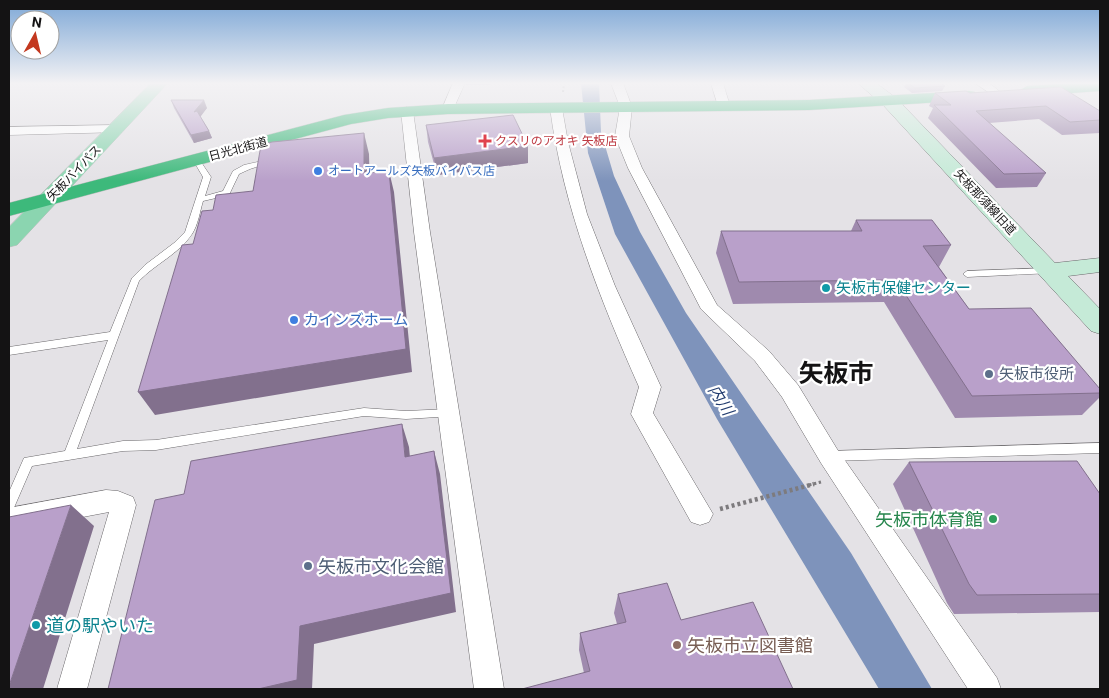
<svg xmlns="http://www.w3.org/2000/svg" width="1109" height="698" font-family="Roboto,'Noto Sans JP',sans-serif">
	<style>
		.water { fill: #7e93bb }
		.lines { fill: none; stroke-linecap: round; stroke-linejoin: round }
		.lane-casing { stroke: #6a686b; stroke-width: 1 }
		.street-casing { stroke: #6a686b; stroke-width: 1 }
		.secondary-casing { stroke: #6a686b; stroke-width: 1 }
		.primary-casing { stroke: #bdbdbd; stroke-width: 1 }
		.highway-casing { stroke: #bdbdbd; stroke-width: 1 }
		.path-far2 { stroke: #7d7b7e; stroke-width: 2; stroke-dasharray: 2 2; stroke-linecap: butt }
		.path-far1 { stroke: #7d7b7e; stroke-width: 3; stroke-dasharray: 2.5 2.5; stroke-linecap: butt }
		.path { stroke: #7d7b7e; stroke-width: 4.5; stroke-dasharray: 3 3; stroke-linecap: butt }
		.lane { fill: #fff; fill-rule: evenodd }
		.street { fill: #fff; fill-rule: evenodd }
		.secondary { fill: #c5ead7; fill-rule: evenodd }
		.primary { fill: #8bd5b0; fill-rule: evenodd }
		.highway { fill: #3db97b; fill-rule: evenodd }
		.wall { fill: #9f8aae }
		.shaded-wall { fill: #82708d }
		.building { fill: #b9a0ca; stroke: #82708d }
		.health-dot { fill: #e0444e; stroke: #fff; stroke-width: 2 }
		.shop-dot { fill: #3f7fe0; stroke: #fff; stroke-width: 2 }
		.culture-dot { fill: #0f9aa8; stroke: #fff; stroke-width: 2 }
		.service-dot { fill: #5c6f8a; stroke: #fff; stroke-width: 2 }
		.leisure-dot { fill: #2e9e5b; stroke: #fff; stroke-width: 2 }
		.education-dot { fill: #8d6e63; stroke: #fff; stroke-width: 2 }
		.labels { text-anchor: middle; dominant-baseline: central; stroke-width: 4.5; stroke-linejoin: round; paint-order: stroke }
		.far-health-label { font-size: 12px; fill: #be3a42; stroke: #fff; text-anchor: start }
		.far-street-label { font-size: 12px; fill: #141314; stroke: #fff }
		.far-shop-label { font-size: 12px; fill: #366cbe; stroke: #fff; text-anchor: start }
		.culture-label { font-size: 15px; fill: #0d838f; stroke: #fff; text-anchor: start }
		.shop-label { font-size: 15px; fill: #366cbe; stroke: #fff; text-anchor: start }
		.service-label { font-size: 15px; fill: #4e5e75; stroke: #fff; text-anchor: start }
		.water-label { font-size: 16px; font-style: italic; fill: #223c6f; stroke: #fff }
		.near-leisure-label { font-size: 18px; fill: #27864d; stroke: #fff; text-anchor: end }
		.near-service-label { font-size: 18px; fill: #4e5e75; stroke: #fff; text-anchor: start }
		.near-culture-label { font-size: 18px; fill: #0d838f; stroke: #fff; text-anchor: start }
		.near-education-label { font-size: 18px; fill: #785e54; stroke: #fff; text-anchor: start }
		.town-label { font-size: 25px; font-weight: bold; fill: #141314; stroke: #fff }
	</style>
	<rect width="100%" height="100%" fill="#e4e2e6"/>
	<path class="water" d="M581,83H599L601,132L614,176L640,232L686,313L851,553L932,689H879L717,419L615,234L588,153Z"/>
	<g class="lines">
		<defs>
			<path id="lane" d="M195,159H199L211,177L205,196L223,191L233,171L244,165L271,159L275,161L250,169L239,174L229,195L203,201C200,211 198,225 192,234C179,254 155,264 139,281L77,449L123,441L156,440L364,408L406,411L449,409L453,410L454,413L453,416L406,419L364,416L156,450L123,451L32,466L13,510L9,511V492L24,458L65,451L108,340L9,355V347L110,332L132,278L145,265L174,243L185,232L203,177L193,160Z
				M1048,268L1052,271L1051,273L967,277L963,274L967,271Z
				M1100,443V453L830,461L826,459L824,456L826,453L830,451Z"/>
			<path id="street" d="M453,83H465L452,112H444L442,109Z
				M611,83H623L632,107L629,136L642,168L717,305L769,351L798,385L837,449L997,678L1001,689H968L821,463L782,397L755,361L701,309L628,168L615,136L620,107Z
				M711,83H723L730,106L728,109H720L718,106Z
				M975,83H989L1003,94L997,98Z
				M556,104L562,108L568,142L587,214L615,286L661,387L653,413L713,514L709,522L700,525L691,522L631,414L639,387C599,297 563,206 550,108Z
				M407,107L413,111L430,232L504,689H474L414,232L401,111Z
				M117,125L124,129L122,132L9,135V127Z
				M106,490L118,491L133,497L136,505L87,689H57L109,512L9,531V508Z"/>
			<path id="secondary" d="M858,83H876L896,98L1055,263L1100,258V272L1068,276L1100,309V334L1091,331L884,106Z"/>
			<path id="primary" d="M151,83H168L17,245L9,247V227Z"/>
			<path id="highway" d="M1072,83H1100V91L1027,96L1019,91L1027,86Z
				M969,91L975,92L977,96L975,100L809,110L448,114L388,118L351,124L9,216V203L344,115L388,108L448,104L809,100Z"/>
		</defs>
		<use href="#lane" class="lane-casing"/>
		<use href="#street" class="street-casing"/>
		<use href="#secondary" class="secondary-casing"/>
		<use href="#primary" class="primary-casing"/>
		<use href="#highway" class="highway-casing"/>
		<path class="path-far2" d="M563,92L564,83"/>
		<path class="path-far1" d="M809,485L821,482"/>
		<path class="path" d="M720,509L814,484"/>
		<use href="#lane" class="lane"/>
		<use href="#street" class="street"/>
		<use href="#secondary" class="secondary"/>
		<use href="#primary" class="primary"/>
		<use href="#highway" class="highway"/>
	</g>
	<path class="wall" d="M466,83H490V85H466Z
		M906,83H941L945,86L942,91L912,93L904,87Z
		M935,93H970L1100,111V133L1062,135L1039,119L989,123L1046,173L1037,187L996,188L928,118L933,108L929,106Z
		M171,100L207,108L200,116L209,131L212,138L194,143L174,108Z
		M426,125L528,146V163L437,175L428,142Z
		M856,220L951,245L939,267L969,309L1100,389V397L1082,415L955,418L884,302L733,304L716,253L721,231H851Z
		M909,462L1100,494V612L954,614L947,603L893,484Z
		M618,594L681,620L793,689L584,673L579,650L580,633L617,624L614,613Z"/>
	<path class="shaded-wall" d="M204,100L207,108L198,120L194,112Z
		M209,131L212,138L194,143L191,135Z
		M364,133L369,154L370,195L364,173Z
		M528,146V163L437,175L434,158Z
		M389,171L394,192L412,372L155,415L138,392Z
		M402,424L409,447L412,479L405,457Z
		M434,451L440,474L456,612L314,644L312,689H258L300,626Z
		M71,505L94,526L43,689H9V686Z"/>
	<path class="building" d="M908,83H941L945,86L915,88Z
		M1061,87L1100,111V120L1070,122L1046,106L976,111L1046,173L1004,174L934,105H951L935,93L966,91L970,93Z
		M171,100H204L194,112L197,111L209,131L191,135Z
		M513,115L528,146L434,158L426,125Z
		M364,133V173L389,171L406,349L138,392L182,245L193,244L202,211L213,210L216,195L253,191L261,145L272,142Z
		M856,220H932L951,245L923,246L969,309L1031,308L1100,389V393L972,396L896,280L739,282L721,231H862Z
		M402,424L405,457L434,451L451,593L300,626L297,680L258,689H108L155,500L184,494L191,461Z
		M1077,461L1100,494V594L977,595L969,584L909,462Z
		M71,505L9,686V517Z
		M667,583L681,620L753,602L793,689H522L590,671L580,633L626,622L618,594Z"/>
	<linearGradient id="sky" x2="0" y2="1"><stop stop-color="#7da7d6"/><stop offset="0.46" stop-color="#f3f2f4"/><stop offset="1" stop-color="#f3f2f4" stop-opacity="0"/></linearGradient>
	<rect width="1109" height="181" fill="url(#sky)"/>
	<path class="health-dot" d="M482.5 133.5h5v5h5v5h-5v5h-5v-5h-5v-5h5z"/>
	<g class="shop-dot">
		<circle cx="318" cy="171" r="5"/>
		<circle cx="294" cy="320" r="5"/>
	</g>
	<g class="culture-dot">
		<circle cx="826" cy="288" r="5"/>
		<circle cx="36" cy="625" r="5"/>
	</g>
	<g class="service-dot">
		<circle cx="989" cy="374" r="5"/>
		<circle cx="308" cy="566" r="5"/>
	</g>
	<circle class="leisure-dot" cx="993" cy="519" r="5"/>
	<circle class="education-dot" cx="677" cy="645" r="5"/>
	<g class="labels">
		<g class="far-health-label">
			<text x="495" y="141">クスリのアオキ 矢板店</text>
		</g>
		<g class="far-street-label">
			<text transform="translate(238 149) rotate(-15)">日光北街道</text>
			<text transform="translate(74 173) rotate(-46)">矢板バイパス</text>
			<text transform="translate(985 202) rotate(47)">矢板那須線旧道</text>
		</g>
		<g class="far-shop-label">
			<text x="328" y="171">オートアールズ矢板バイパス店</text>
		</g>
		<g class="culture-label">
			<text x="836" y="288">矢板市保健センター</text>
		</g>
		<g class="shop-label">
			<text x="304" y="320">カインズホーム</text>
		</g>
		<g class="service-label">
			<text x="999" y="374">矢板市役所</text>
		</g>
		<g class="water-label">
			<text transform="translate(721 400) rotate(58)">内川</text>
		</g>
		<g class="near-leisure-label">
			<text x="983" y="519">矢板市体育館</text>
		</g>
		<g class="near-service-label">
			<text x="318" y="566">矢板市文化会館</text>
		</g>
		<g class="near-culture-label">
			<text x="46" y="625">道の駅やいた</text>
		</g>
		<g class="near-education-label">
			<text x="687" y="645">矢板市立図書館</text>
		</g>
		<g class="town-label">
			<text x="836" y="373">矢板市</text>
		</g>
	</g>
	<rect width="1109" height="698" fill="none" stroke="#141314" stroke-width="20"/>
	<g transform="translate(35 35) rotate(8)"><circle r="24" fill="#ffffff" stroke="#a1a1a1"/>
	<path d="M0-4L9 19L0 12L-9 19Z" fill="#c3381f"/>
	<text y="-8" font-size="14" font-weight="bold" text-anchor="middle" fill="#141314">N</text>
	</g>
</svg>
